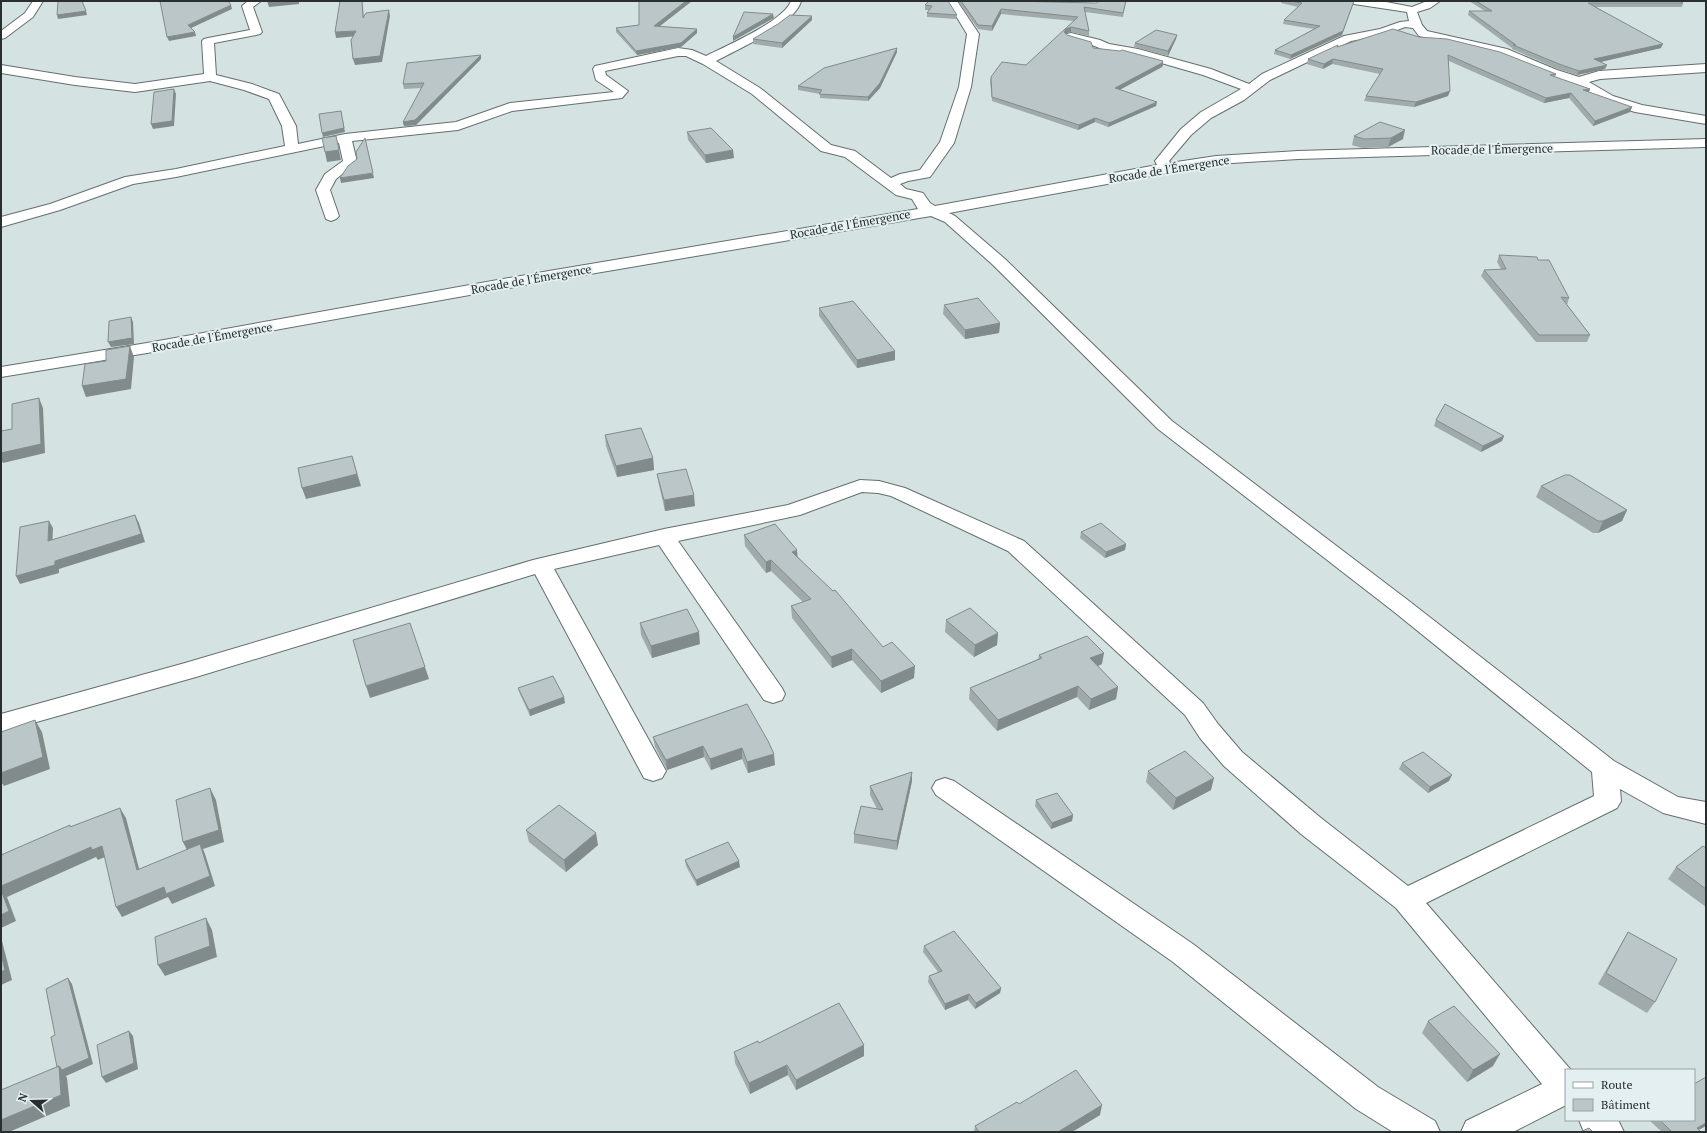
<svg xmlns="http://www.w3.org/2000/svg" width="1707" height="1133" font-family="'PT Serif',serif">
	<style>
		.lines { fill: none; stroke-linecap: round; stroke-linejoin: round }
		.minor-casing { stroke: #646f6f; stroke-width: 2 }
		.minor { fill: #fff; fill-rule: evenodd }
		.wall { fill: #a0aaab }
		.shaded-wall { fill: #828b8b }
		.building { fill: #bac6c7; stroke: #828b8b }
		.labels { text-anchor: middle; dominant-baseline: central; stroke-width: 4; stroke-linejoin: round; paint-order: stroke }
		.far-street-label { font-size: 12px; fill: #292e2e; stroke: #e3eff0 }
	</style>
	<rect width="100%" height="100%" fill="#d5e2e2"/>
	<g class="lines">
		<defs>
			<path id="minor" d="M33,1H43L33,17L5,38L1,39V31L25,13Z
				M248,1H261L253,7L262,32L260,34L256,35L214,43L216,75L252,84L279,94L296,126L298,144L345,134L456,122L510,103L614,92L596,80L593,69L595,66L678,48L692,50L706,56C726,46 784,21 791,1H801C796,24 736,50 716,61L760,88L831,145L855,151L891,178L900,174L920,170L940,142L959,87L967,34L947,1H957L979,34L971,87L954,143L930,177L908,181L900,184L906,189L923,193L930,203L935,206L1157,165L1155,161L1181,129L1201,112L1241,89L1203,75L1137,56L1102,49L1092,45L1067,38L1065,36L1067,34L1071,33L1100,40L1109,44L1138,49L1211,69L1249,84L1262,74L1344,36L1380,29L1400,22L1409,21L1407,12L1354,4L1349,1H1381L1412,7L1427,1H1440L1430,8L1417,12L1422,25L1427,31L1507,49L1557,70L1579,77L1599,71L1706,64V72L1600,79L1589,82L1613,96L1642,105L1706,116V124L1635,112L1603,102L1575,84L1549,76L1499,55L1419,36L1413,28L1405,27L1387,34L1351,41L1270,80L1244,100L1211,118L1191,135L1169,161L1170,163L1216,156L1298,151L1706,139V147L1298,159L1216,164L949,213L955,216L1005,259L1172,421L1409,601L1614,761L1678,797L1706,802V824L1663,813L1620,789L1621,801L1617,808L1426,903L1571,1070H1566V1105L1513,1132H1461L1466,1121L1542,1084L1396,908L1301,834L1224,766L1200,738L1185,715L1008,551L891,496L878,493L862,492L800,515L678,541L782,688L785,694L782,700L773,703L764,700L659,545L554,569L666,771L662,778L653,781L644,778L535,574L196,677L1,732V714L185,663L533,560L664,529L788,505L860,480L879,481L905,488L1024,541L1203,703L1218,724L1242,752L1321,818L1408,886L1594,796L1592,772L1393,611L1158,429L993,265L945,222L931,216L537,283L147,353L1,377V367L147,343L537,273L918,209L912,199L896,195L845,157L821,151L752,94L703,64L686,56H678L605,71L606,75L628,91L622,98L512,111L458,130L352,141L357,162L336,179L330,190L339,216L336,219L331,221L326,219L316,190L325,174L343,161L339,143L176,177L133,184L60,210L1,227V217L50,204L125,177L176,169L285,146L282,126L269,99L244,90L210,81L135,92L75,85L1,73V65L75,77L135,84L204,74L202,41L204,39L208,38L250,30L242,6Z
				M1005,1H1100L1101,3L1096,6L1010,4Z
				M945,778L954,781L1193,944L1378,1087L1435,1121L1440,1132H1393L1356,1109L1173,962L936,795L932,788L936,781Z
				M1579,1120H1618L1624,1132H1584Z"/>
		</defs>
		<use href="#minor" class="minor-casing"/>
		<use href="#minor" class="minor"/>
	</g>
	<path class="wall" d="M639,1H692L659,26L697,29V33L681,47L637,55L616,32V28L639,25Z
		M929,1L957,15L956,19L927,17V13L929,10H925V5Z
		M958,1H1010L1096,3L1126,1L1123,17L1085,12L1089,31V36L1071,32L1066,33L1067,35L1093,48L1163,65L1162,67L1119,90L1156,106L1108,127L1095,122L1078,130L992,101L990,81L991,77L1026,65L1074,21L1001,14L992,31L978,29Z
		M1282,1H1354L1342,35L1290,59L1274,54L1275,50L1314,29L1283,24L1284,20L1298,7L1281,3Z
		M1469,1H1679L1683,3L1682,7H1595L1661,48L1600,62L1605,69L1577,75L1558,69L1512,49V48L1468,15L1469,11H1485Z
		M812,20L782,48L753,44V39Z
		M1177,35L1176,39L1168,56L1134,47L1135,43Z
		M1419,37L1556,74L1555,77L1590,89L1589,92L1632,107L1630,112L1593,126L1569,98L1544,103L1449,61L1448,96L1414,107L1364,101L1366,96L1380,74L1332,64L1323,69L1307,64L1308,59L1338,47Z
		M897,52L880,88L868,101L820,98V94L798,90V86Z
		M481,59L416,125L404,126L403,122L422,88L404,89L403,84Z
		M687,132L734,158L706,163L688,140Z
		M1354,136L1403,139L1388,147L1362,148L1352,145Z
		M1499,255L1538,260L1569,298L1567,305L1590,335L1587,342H1536L1481,276L1484,270L1501,269L1497,262Z
		M944,305L1000,323L999,333L965,339L943,314Z
		M819,308L895,351V360L857,368L819,316Z
		M1436,420L1504,436L1502,441L1481,452L1434,426Z
		M605,435L653,458L654,470L617,477L606,446Z
		M657,474L695,506L665,511L659,485Z
		M1541,486L1627,510L1622,521L1598,533H1593L1536,497Z
		M1081,532L1126,544L1125,550L1105,558L1080,538Z
		M744,535L798,557L883,647L914,678L881,693L852,660L832,668L792,618L791,606L803,602L771,571L766,573L745,546Z
		M946,620L998,633L997,645L974,657L945,632Z
		M640,623L700,644L652,658L641,635Z
		M1039,655L1102,664L1098,666L1118,687L1116,699L1089,710L1077,697L997,731L969,699L970,688L1038,659Z
		M518,688L565,703L530,716L520,694Z
		M747,704L775,765L748,773L742,759L711,770L704,757L667,770L655,747L653,737Z
		M1402,763L1449,781L1428,793L1399,769Z
		M1148,771L1211,790L1173,810L1146,782Z
		M912,781L897,850L854,843V834L877,809L870,795V786Z
		M1036,800L1073,815L1072,821L1051,829L1035,806Z
		M526,830L598,845L566,872L529,842Z
		M1706,848V907L1668,879L1676,867Z
		M685,860L740,867L697,886L686,866Z
		M1628,932L1655,1002L1647,1013L1598,984L1621,944Z
		M924,946L1001,988L1000,993L975,1009L968,1000L945,1010L928,982L929,976L938,972L923,952Z
		M1428,1021L1493,1066L1467,1082L1422,1033Z
		M864,1045V1056L796,1090L788,1075L750,1094L735,1063L734,1052Z
		M1019,1104L1100,1115L1072,1132H974L975,1126Z
		M1649,1120H1694L1699,1130L1701,1132H1662Z"/>
	<path class="shaded-wall" d="M267,1H299V4L269,7Z
		M362,1L363,6L364,24L363,18Z
		M686,1H692L655,30L654,26Z
		M1354,1L1342,35L1290,59L1291,55Z
		M231,5L232,9L189,29L188,25Z
		M1001,9V14L992,31V26Z
		M389,10L390,16L382,62L355,65L353,59Z
		M86,11L87,15L58,19L57,15Z
		M773,14L774,18L733,41V37Z
		M812,16V20L782,48V43Z
		M1071,27V32L1066,33L1064,36V32L1066,29Z
		M697,29V33L681,47L637,55L636,51Z
		M356,31L358,36L336,38L335,32Z
		M195,32L196,36L169,41L167,37Z
		M1177,35L1176,39L1168,56V51Z
		M1663,44L1661,48L1592,64L1594,59Z
		M897,48V52L880,88L868,101V97Z
		M481,55V59L416,125L404,126L403,122Z
		M1333,59L1332,64L1323,69L1324,64Z
		M1163,61V65L1162,67L1114,93L1115,88Z
		M1607,65L1605,69L1577,75L1579,71Z
		M174,89L176,94L174,126L153,129L151,124Z
		M1590,89L1588,94L1583,90Z
		M1450,91L1448,96L1414,107L1416,102Z
		M1571,93L1569,98L1544,103L1546,98Z
		M1157,102L1156,106L1108,127L1109,123Z
		M1632,107L1630,112L1593,126L1595,121Z
		M341,111L345,132L323,137L322,133Z
		M1095,118V122L1078,130L1079,125Z
		M1405,130L1403,139L1388,147L1391,138Z
		M336,136L341,160L327,162L325,152Z
		M365,138L374,178L341,183L340,178L373,173Z
		M733,150L734,158L706,163L705,155Z
		M131,317L133,322L134,344L111,347L108,342Z
		M1000,323L999,333L965,339V330Z
		M130,346L134,357L131,389L86,397L82,386Z
		M895,351V360L857,368V360Z
		M39,398L43,408L45,453L3,463L1,459V453Z
		M1504,436L1502,441L1481,452L1483,446Z
		M352,456L361,486L306,499L302,488Z
		M653,458L654,470L617,477L616,466Z
		M694,495L695,506L665,511L664,500Z
		M1627,510L1622,521L1598,533L1603,521Z
		M135,515L139,523L145,542L59,569V573L20,584L16,576L55,561Z
		M49,521L53,528L52,549L48,541Z
		M1126,544L1125,550L1105,558L1106,552Z
		M797,550L798,561L792,552Z
		M771,560V571L766,573V562Z
		M699,632L700,644L652,658L651,646Z
		M998,633L997,645L974,657L975,645Z
		M852,649V660L832,668L831,657Z
		M1104,653L1102,664L1089,670L1090,658Z
		M915,666L914,678L881,693V681Z
		M425,667L429,679L370,698L366,686Z
		M1078,686L1077,697L997,731L998,720Z
		M1118,687L1116,699L1089,710L1091,699Z
		M564,697L565,703L530,716L529,710Z
		M35,720L42,732L50,769L4,786L1,782V773Z
		M703,746L704,757L667,770L666,760Z
		M742,748V759L711,770L710,759Z
		M774,754L775,765L748,773L747,762Z
		M912,772V781L897,850V841Z
		M1452,775L1449,781L1428,793L1430,787Z
		M1214,778L1211,790L1173,810L1176,798Z
		M210,788L216,800L224,842L203,849L205,854L215,886L172,904L168,897L122,917L116,907L189,854L183,842Z
		M120,808L126,818L142,880L137,870Z
		M1073,815L1072,821L1051,829L1052,823Z
		M596,833L598,845L566,872L564,860Z
		M102,846L107,856L98,860L96,857L7,897L16,921L1,928V886L91,847Z
		M739,861L740,867L697,886L696,880Z
		M206,918L212,930L217,957L165,976L158,965Z
		M1,937L12,980L1,985Z
		M68,978L72,984L93,1064L66,1076L67,1078L70,1106L9,1132H1V1120L59,1066Z
		M1001,988L1000,993L975,1009L976,1003Z
		M969,994L968,1000L945,1010V1004Z
		M129,1031L133,1036L138,1069L106,1083L102,1077Z
		M864,1045V1056L796,1090V1080Z
		M1500,1054L1493,1066L1467,1082L1473,1070Z
		M787,1065L788,1075L750,1094L749,1083Z
		M1102,1105L1100,1115L1072,1132H1058Z
		M1706,1123V1126L1695,1132L1697,1128Z"/>
	<path class="building" d="M58,1H82L86,11L57,15Z
		M160,1H228L231,5L188,25L195,32L167,37Z
		M340,1H362L363,18L366,13L389,10L380,56L353,59L351,40L356,31L335,32Z
		M639,1H686L654,26L697,29L681,43L636,51L616,28L639,25Z
		M929,1H948L957,15L927,13L932,6L925,5Z
		M961,1H1010L1096,3L1100,1H1126L1123,13L1084,7L1089,31L1071,27L1066,29L1064,32L1067,35L1091,42L1093,48L1120,51L1122,50L1163,61L1162,63L1115,88L1157,102L1109,123L1095,118L1079,125L992,97L991,77L1002,62L1026,65L1078,17L1001,9L992,26L978,25Z
		M1291,1H1354L1343,31L1291,55L1275,50L1320,26L1284,20L1302,3Z
		M1476,1H1679L1683,3H1588L1663,44L1594,59L1607,65L1579,71L1559,64L1513,45H1516L1469,11H1492Z
		M744,12L773,14L733,37Z
		M790,15L812,16L782,43L753,39L778,24Z
		M1393,29L1419,37L1447,39L1500,52L1556,74L1550,75L1590,89L1583,90L1632,107L1595,121L1571,93L1546,98L1448,55L1450,91L1416,102L1366,96L1383,69L1333,59L1324,64L1308,59L1338,45L1337,47Z
		M1156,30L1177,35L1168,51L1135,43Z
		M897,48L880,83L868,97L819,94L822,90L798,86L824,68Z
		M481,55L415,120L403,122L424,83L403,84L407,63Z
		M174,89L172,121L151,124L154,92Z
		M341,111L344,128L322,133L319,114Z
		M1380,122L1405,130L1391,138L1364,139L1354,136Z
		M711,128L733,150L705,155L687,132Z
		M336,136L339,150L325,152L322,138Z
		M365,138L373,173L340,178L348,166L357,159L356,152Z
		M1499,255L1537,257L1538,260H1549L1569,298L1561,297L1590,335H1539L1484,270L1506,269Z
		M978,298L1000,323L965,330L944,305Z
		M853,301L895,351L857,360L819,308Z
		M131,317L132,338L108,342L109,321Z
		M130,346L126,379L82,386L85,364L106,361V350Z
		M39,398L41,444L1,453V431L12,429V404Z
		M1445,404L1504,436L1483,446L1436,420Z
		M641,428L653,458L616,466L605,435Z
		M352,456L357,474L302,488L298,468Z
		M686,469L694,495L664,500L657,474Z
		M1565,475H1570L1627,510L1603,521H1598L1541,486Z
		M135,515L141,534L55,561V565L16,576L20,527L49,521L48,541Z
		M1101,523L1126,544L1106,552L1081,532Z
		M775,524L797,550L792,552L833,591L835,590L883,647L892,642L915,666L881,681L852,649L831,657L791,606L811,599L771,560L766,562L744,535Z
		M970,608L998,633L975,645L946,620Z
		M687,609L699,632L651,646L640,623Z
		M410,623L425,667L366,686L353,640Z
		M1087,636L1104,653L1090,658L1118,687L1091,699L1078,686L998,720L970,688L1042,658L1039,655Z
		M553,676L564,697L529,710L518,688Z
		M747,704L768,741L774,754L747,762L742,748L710,759L703,746L666,760L653,737Z
		M35,720L43,757L1,773V732Z
		M1185,751L1214,778L1176,798L1148,771Z
		M1423,752L1452,775L1430,787L1402,763Z
		M912,772L897,841L854,834L861,806L883,810L870,786Z
		M210,788L219,830L183,842L176,800Z
		M1057,793L1073,815L1052,823L1036,800Z
		M559,805L596,833L564,860L526,830Z
		M120,808L137,870L200,844L210,876L166,894L164,887L116,907L102,846L92,850L91,847L1,886V855L70,825V827Z
		M728,842L739,861L696,880L685,860Z
		M1703,846L1706,848V889L1676,867Z
		M1,890L9,911L1,915Z
		M206,918L210,946L158,965L155,937Z
		M954,931L1001,988L976,1003L969,994L945,1004L929,976L942,971L924,946Z
		M1628,932L1677,959L1655,1002L1606,973Z
		M1,954L5,970L1,972Z
		M68,978L89,1058L62,1070L59,1066L57,1067L51,1037L55,1035L46,989Z
		M839,1003L864,1045L796,1080L787,1065L749,1083L734,1052L758,1041L759,1043Z
		M1454,1006L1500,1054L1473,1070L1428,1021Z
		M129,1031L134,1063L102,1077L97,1045Z
		M59,1066L61,1095L1,1120V1090Z
		M1076,1070L1102,1105L1058,1132H979L975,1126L1017,1102L1019,1104Z
		M1706,1077V1123L1697,1128L1701,1132H1672L1660,1120H1694V1084Z
		M1589,1128L1593,1132H1580Z"/>
	<g class="labels">
		<g class="far-street-label">
			<text transform="translate(1492 149) rotate(-1)">Rocade de l'Émergence</text>
			<text transform="translate(1169 169) rotate(-9)">Rocade de l'Émergence</text>
			<text transform="translate(850 224) rotate(-10)">Rocade de l'Émergence</text>
			<text transform="translate(531 279) rotate(-10)">Rocade de l'Émergence</text>
			<text transform="translate(212 337) rotate(-10)">Rocade de l'Émergence</text>
		</g>
	</g>
	<rect width="1707" height="1133" fill="none" stroke="#292e2e" stroke-width="4"/>
	<rect x="1565" y="1069" width="130" height="52" fill="#e3eff0" stroke="#99a2a2"/>
	<rect x="1573" y="1082" width="20" height="6" fill="#ffffff" stroke="#99a2a2"/>
	<text x="1601" y="1089" font-size="12" fill="#292e2e">Route</text>
	<rect x="1573" y="1099" width="20" height="12" fill="#bac6c7" stroke="#99a2a2"/>
	<text x="1601" y="1109" font-size="12" fill="#292e2e">Bâtiment</text>
	<g transform="translate(32 1101) rotate(290)" stroke="#e3eff0" stroke-width="3" paint-order="stroke">
	<path d="M0-3L7 15L0 10L-7 15Z" fill="#292e2e"/>
	<text y="-6" font-size="11" font-weight="bold" text-anchor="middle" fill="#292e2e">N</text>
	</g>
</svg>
